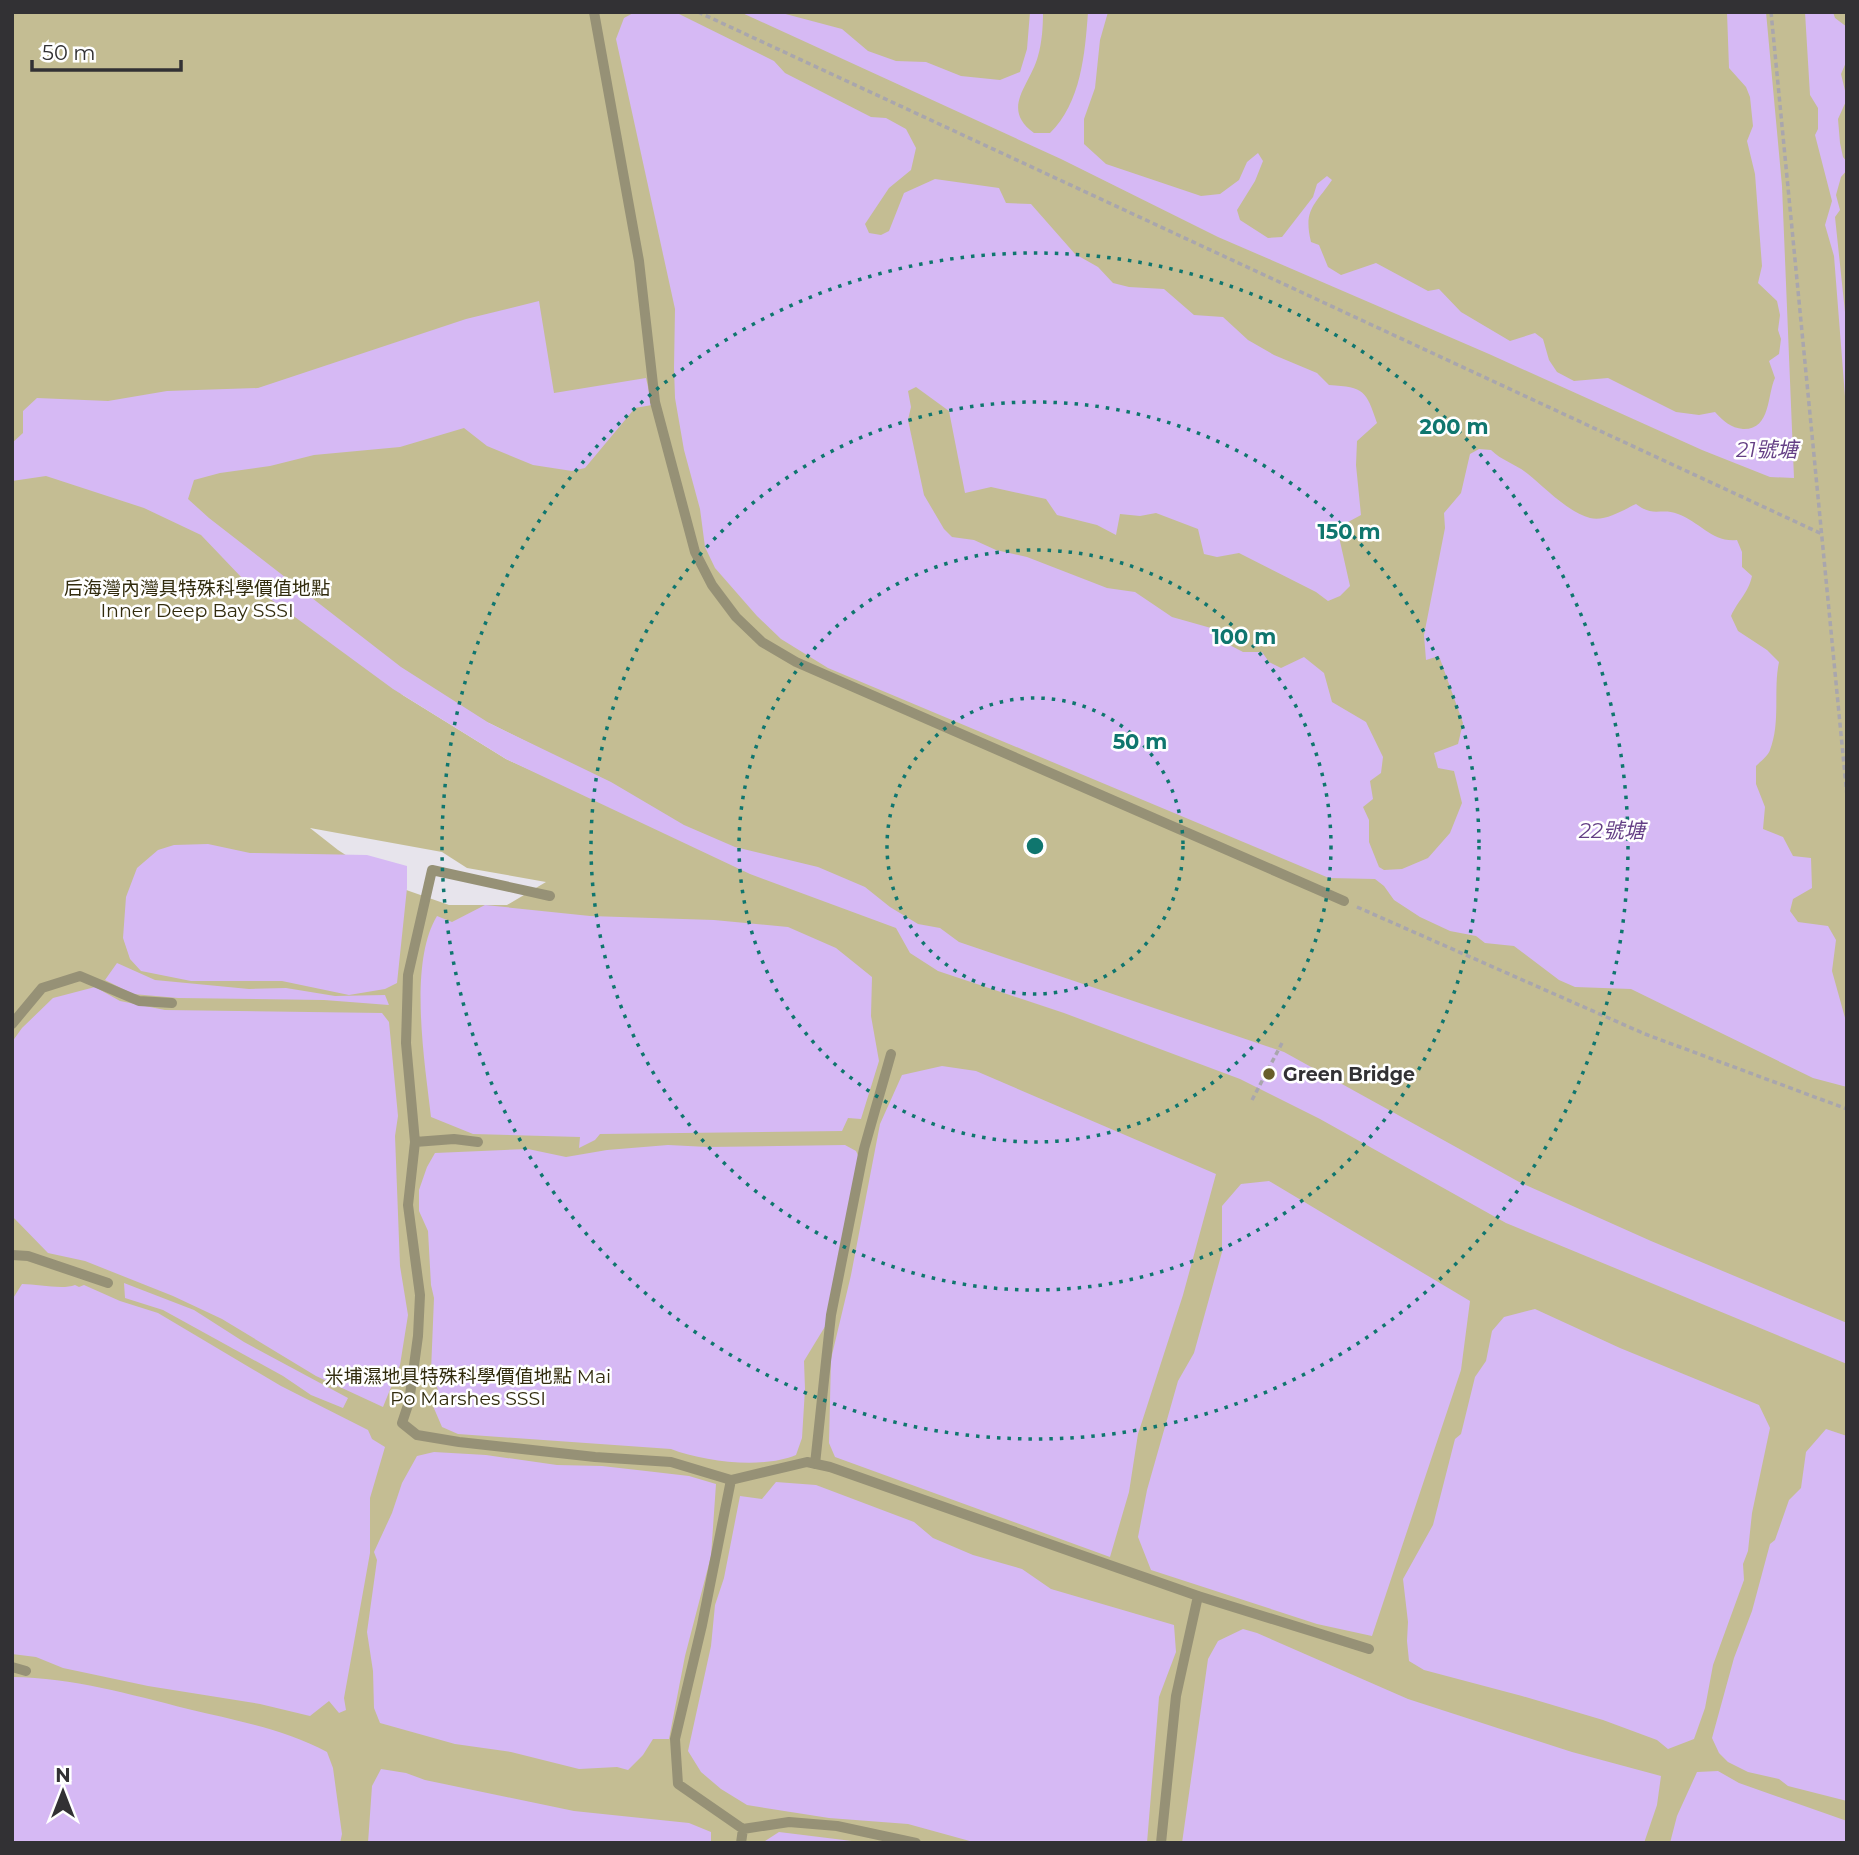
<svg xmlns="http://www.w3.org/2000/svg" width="1859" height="1855" font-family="Montserrat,'Noto Sans TC',sans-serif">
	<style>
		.green { fill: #c4bd93; fill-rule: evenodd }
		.water { fill: #d6b9f4 }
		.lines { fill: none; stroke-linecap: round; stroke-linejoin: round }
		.path { stroke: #a9a6ad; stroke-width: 3.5; stroke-dasharray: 5 3.5; stroke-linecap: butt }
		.service { stroke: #969176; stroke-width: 10 }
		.ring { fill: none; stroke: #0f766e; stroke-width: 3.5; stroke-dasharray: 3.5 7 }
		.poi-dot { fill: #685e2b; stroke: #fff; stroke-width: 2.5 }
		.labels { text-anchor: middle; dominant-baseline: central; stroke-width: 5; stroke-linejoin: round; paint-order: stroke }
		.park-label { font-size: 19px; fill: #322c0e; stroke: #fff }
		.poi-label { font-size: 19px; font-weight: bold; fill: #323134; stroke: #fff; text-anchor: start }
		.water-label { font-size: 21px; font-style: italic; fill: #643f85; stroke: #fff }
		.centre { fill: #0f766e; stroke: #fff; stroke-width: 3.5 }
		.ring-label { font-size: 21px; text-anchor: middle; font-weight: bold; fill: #0f766e; stroke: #fff; stroke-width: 5; stroke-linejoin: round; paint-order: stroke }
	</style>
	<rect width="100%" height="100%" fill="#e7e4ec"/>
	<path class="green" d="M12,12H1847V1843H12ZM401,694L489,723L541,749L573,789L506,759ZM310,828L442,852L467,868L546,882L507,905H449L392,885L338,850Z"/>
	<path class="water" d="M635,12H675L774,61L785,73L871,117L886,118L906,129L916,148L911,170L889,188L865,224L869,233L881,235L889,231L904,193L935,179L999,188L1006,203L1031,204L1075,254L1098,267L1113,283L1129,287L1164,289L1194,315L1223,317L1248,340L1274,355L1317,373L1329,385C1365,387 1366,391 1377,423L1357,441L1356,465L1361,515L1337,528L1350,586L1340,596L1328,601L1316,592L1239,553L1217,557L1204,554L1198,529L1156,513L1140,516L1120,514L1116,535L1097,525L1057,515L1046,499L991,487L965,493L949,411L916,387L908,391L911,407L908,420L924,495L944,529L952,537L974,540L996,550L1027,557L1107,588L1135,592L1172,617L1211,628L1222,641L1243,652H1262L1269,662L1281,668L1304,657L1324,673L1332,702L1366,722L1383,757L1381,773L1370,781L1373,799L1363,807L1369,820V842L1379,867L1384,870L1402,869L1428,858L1450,833L1462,803L1454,771L1438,768L1434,753L1458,744L1463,723L1439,656L1426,660L1424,635L1445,528L1444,513L1461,493L1470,454L1479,449L1491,450C1502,461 1516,464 1528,474C1545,488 1568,512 1590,518C1605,522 1623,510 1636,504C1654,518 1661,507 1678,514C1700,522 1713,543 1737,540L1742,552V567L1752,576C1748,594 1738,600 1731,616L1738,631L1767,650L1779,662C1773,690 1781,722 1770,750C1768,756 1761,761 1756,766V784L1765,807L1763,829L1783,837L1793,856L1811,858L1812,888L1793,899L1790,911L1798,922L1828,926L1836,940L1832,971L1847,1025V1087L1813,1078L1631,989L1575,987L1559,980L1514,946L1485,943L1476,936L1450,931L1420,917L1394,900L1384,886L1375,879L1329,878L828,668L781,639L757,616L715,568L705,547L700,509L684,450L675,398L674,368L675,309L616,39L624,18Z
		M740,12H778L842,29L868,51L896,61L926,62L961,76L1000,80L1020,72L1027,49L1030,12H1043C1043,26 1042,43 1038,56C1030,86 1000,108 1034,133H1050C1081,103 1085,54 1088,12H1108L1100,40L1095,88L1084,119V144L1106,164L1201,196L1220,194L1239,180L1247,162L1258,153L1263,161L1255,181L1237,210L1240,220L1268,238L1282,237L1313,197L1317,184L1327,176L1332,180C1315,205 1303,209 1311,242L1319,245L1328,267L1341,275L1376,263L1428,291L1439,289L1461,312L1510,341L1535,333L1543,339L1549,360L1557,372L1574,381L1608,378L1676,412L1699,415L1715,412C1723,421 1731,428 1743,429C1771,430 1767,395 1775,378L1769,361L1779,354L1781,339L1778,330L1780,315L1777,301L1758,283L1762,266L1755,174L1747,141L1753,126L1750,97L1746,87L1729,68L1727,12H1766L1782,186L1794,478L1770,477L1702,450L1489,354L1218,237L1061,159Z
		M1805,12H1833L1835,18L1847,27V60L1841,74L1847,99L1838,119L1840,143L1843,157L1847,162V170L1841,177L1836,195L1840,210L1835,217L1847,331V422L1834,256L1825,225L1832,201L1815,135L1818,129V108L1810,95Z
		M539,301L554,393L646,378L652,405L635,408L585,468L572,471L533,465L487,446L464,428L400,447L314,455L270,466L220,473L194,480L188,499L209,518L401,667L489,723L611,782L684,825L735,847L818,867L865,887L890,907L918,924L940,928L959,942L1284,1052L1521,1183L1651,1241L1847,1323V1364L1506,1223L1320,1119L1240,1079L1064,1013L938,971L910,953L896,928L750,874L506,759L393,689L243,579L201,535L144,508L46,476L12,481V443L23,433V411L37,398L108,401L167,391L258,388L466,319Z
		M208,844L250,853L367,855L407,866V888L397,983L385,989L349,995L282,981H191L141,971L130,959L123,938L126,897L137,868L158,850L174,845Z
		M485,905L590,916L714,920L788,927L836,948L872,977L871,1016L879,1061L861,1119L848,1118L842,1131L600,1134L595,1140L579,1148L580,1137L473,1134L431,1117C425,1063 408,964 437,916L452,922Z
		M117,963L155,980L249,989L286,988L335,996L385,995L389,1005L324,1000L178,998L133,994L105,980Z
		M95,987L120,1001L165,1010L382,1013L389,1022L398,1116L395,1136L400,1266L408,1315L400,1365L383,1407L316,1376L222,1319L173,1296L85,1261L48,1253L12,1216V1042L22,1028L53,998Z
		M942,1066L976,1071L1216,1174L1183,1295L1138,1434L1129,1492L1110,1557L835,1457L829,1443L831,1359L851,1275L880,1124L902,1075Z
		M668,1145L708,1147L845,1145L856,1151L862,1164L829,1320L804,1361L805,1389L802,1438L796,1455C763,1469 705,1462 671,1449L458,1434L442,1427L433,1406L438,1390L431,1371L434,1298L431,1285L428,1231L419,1211V1190L427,1167L435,1153L528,1149L566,1157L607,1150Z
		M1269,1181L1470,1301L1461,1370L1372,1636L1317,1624L1151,1570L1138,1537L1147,1490L1178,1381L1194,1353L1222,1252V1206L1241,1184Z
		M124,1283L194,1310L244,1342L348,1398L343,1408L311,1395L283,1376L163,1310L125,1298Z
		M22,1284C38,1284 62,1290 75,1285L79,1287L84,1285L120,1301L158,1313L281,1386L368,1430L372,1439L385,1447L370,1498V1553L344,1698L346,1710L339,1713L329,1701L310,1716L260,1704L148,1686L63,1668L36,1657L12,1654V1300Z
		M1535,1309L1620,1348L1759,1405L1770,1428L1752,1513L1748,1551L1743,1564L1744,1580L1713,1665L1705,1708L1694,1739L1668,1749L1657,1740L1603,1720L1522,1696L1424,1670L1409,1661L1407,1641L1408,1622L1403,1579L1433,1525L1455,1439L1461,1434L1475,1377L1486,1361L1492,1331L1504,1317Z
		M1826,1429L1847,1436V1801L1788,1786L1779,1779L1748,1772L1728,1762L1719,1753L1712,1738L1734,1658L1752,1611L1770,1544L1775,1540L1789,1500L1801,1488L1806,1452Z
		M434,1452L486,1455L557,1465L602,1466L646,1471L689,1476L716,1484L711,1556L685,1656L669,1739H653L643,1755L628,1770L617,1767L579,1769L511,1752L455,1744L380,1723L374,1708L373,1671L367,1632L377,1560L374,1552L392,1513L402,1483L417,1456Z
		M776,1482L816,1485L914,1522L933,1538L973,1555L1022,1569L1051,1589L1174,1625L1176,1652L1159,1697L1147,1843H977L908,1824L829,1818L747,1805L721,1789L701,1772L688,1751L711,1646L715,1605L724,1578L740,1496L762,1499Z
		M1243,1629L1257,1633L1408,1699L1572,1752L1661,1776L1657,1805L1644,1843H1182L1208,1659L1218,1641Z
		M12,1677C73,1678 129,1694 188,1709C234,1720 284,1729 327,1752L333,1768L342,1834L340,1843H12Z
		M381,1769L406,1773L425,1780L574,1811L689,1823L711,1832V1843H368L372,1786Z
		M1718,1771L1739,1783L1847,1821V1843H1670L1677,1816L1697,1772Z
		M779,1832L860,1842L863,1843H762Z"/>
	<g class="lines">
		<path class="path" d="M698,12L1822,534
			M1771,12L1847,796
			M1357,907L1645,1034L1847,1109
			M1252,1100L1282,1043"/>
		<path class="service" d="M594,12L639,261L655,402L695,552L712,585L736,617L762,642L796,662L1344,901
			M550,896L432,870L408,975L406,1043L415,1142L408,1205L420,1295L418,1336L409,1402L402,1423L417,1435L459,1442L595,1457L671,1462L731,1480L807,1462L830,1467L1198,1596L1369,1649
			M12,1024L42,988L80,976L139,1001L172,1003
			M415,1142L454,1139L478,1142
			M12,1255L28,1256L108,1283
			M815,1464L831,1315L864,1149L891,1054
			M731,1480L702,1625L675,1739L678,1784L743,1829L789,1822L837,1826L916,1843
			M12,1667L26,1671
			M741,1843L743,1829
			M1161,1843L1176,1696L1198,1596"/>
	</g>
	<g class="ring">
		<circle cx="1035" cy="846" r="148"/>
		<circle cx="1035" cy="846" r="296"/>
		<circle cx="1035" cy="846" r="444"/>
		<circle cx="1035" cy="846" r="593"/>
	</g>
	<circle class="poi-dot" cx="1269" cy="1074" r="7"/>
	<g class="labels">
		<g class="park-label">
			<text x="197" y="588">后海灣內灣具特殊科學價值地點<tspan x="197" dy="22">Inner Deep Bay SSSI</tspan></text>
			<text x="468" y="1376">米埔濕地具特殊科學價值地點 Mai<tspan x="468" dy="22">Po Marshes SSSI</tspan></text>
		</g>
		<g class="poi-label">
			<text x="1283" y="1074">Green Bridge</text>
		</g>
		<g class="water-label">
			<text x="1767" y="449">21號塘</text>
			<text x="1612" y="830">22號塘</text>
		</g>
	</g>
	<circle cx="1035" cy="846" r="10" class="centre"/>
	<g class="ring-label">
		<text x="1454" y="434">200 m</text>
		<text x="1349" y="539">150 m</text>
		<text x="1244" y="644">100 m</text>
		<text x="1140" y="749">50 m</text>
	</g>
	<rect width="1859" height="1855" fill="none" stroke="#323134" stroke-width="28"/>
	<g transform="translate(63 1792)" stroke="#ffffff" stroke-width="5" paint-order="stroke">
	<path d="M0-5L12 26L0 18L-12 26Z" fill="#323134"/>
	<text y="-10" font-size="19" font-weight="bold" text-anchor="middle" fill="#323134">N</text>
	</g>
	<path d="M32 60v10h149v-10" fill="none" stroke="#323134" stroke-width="3.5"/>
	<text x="42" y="60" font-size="21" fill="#323134" stroke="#ffffff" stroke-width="5" paint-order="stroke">50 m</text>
</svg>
